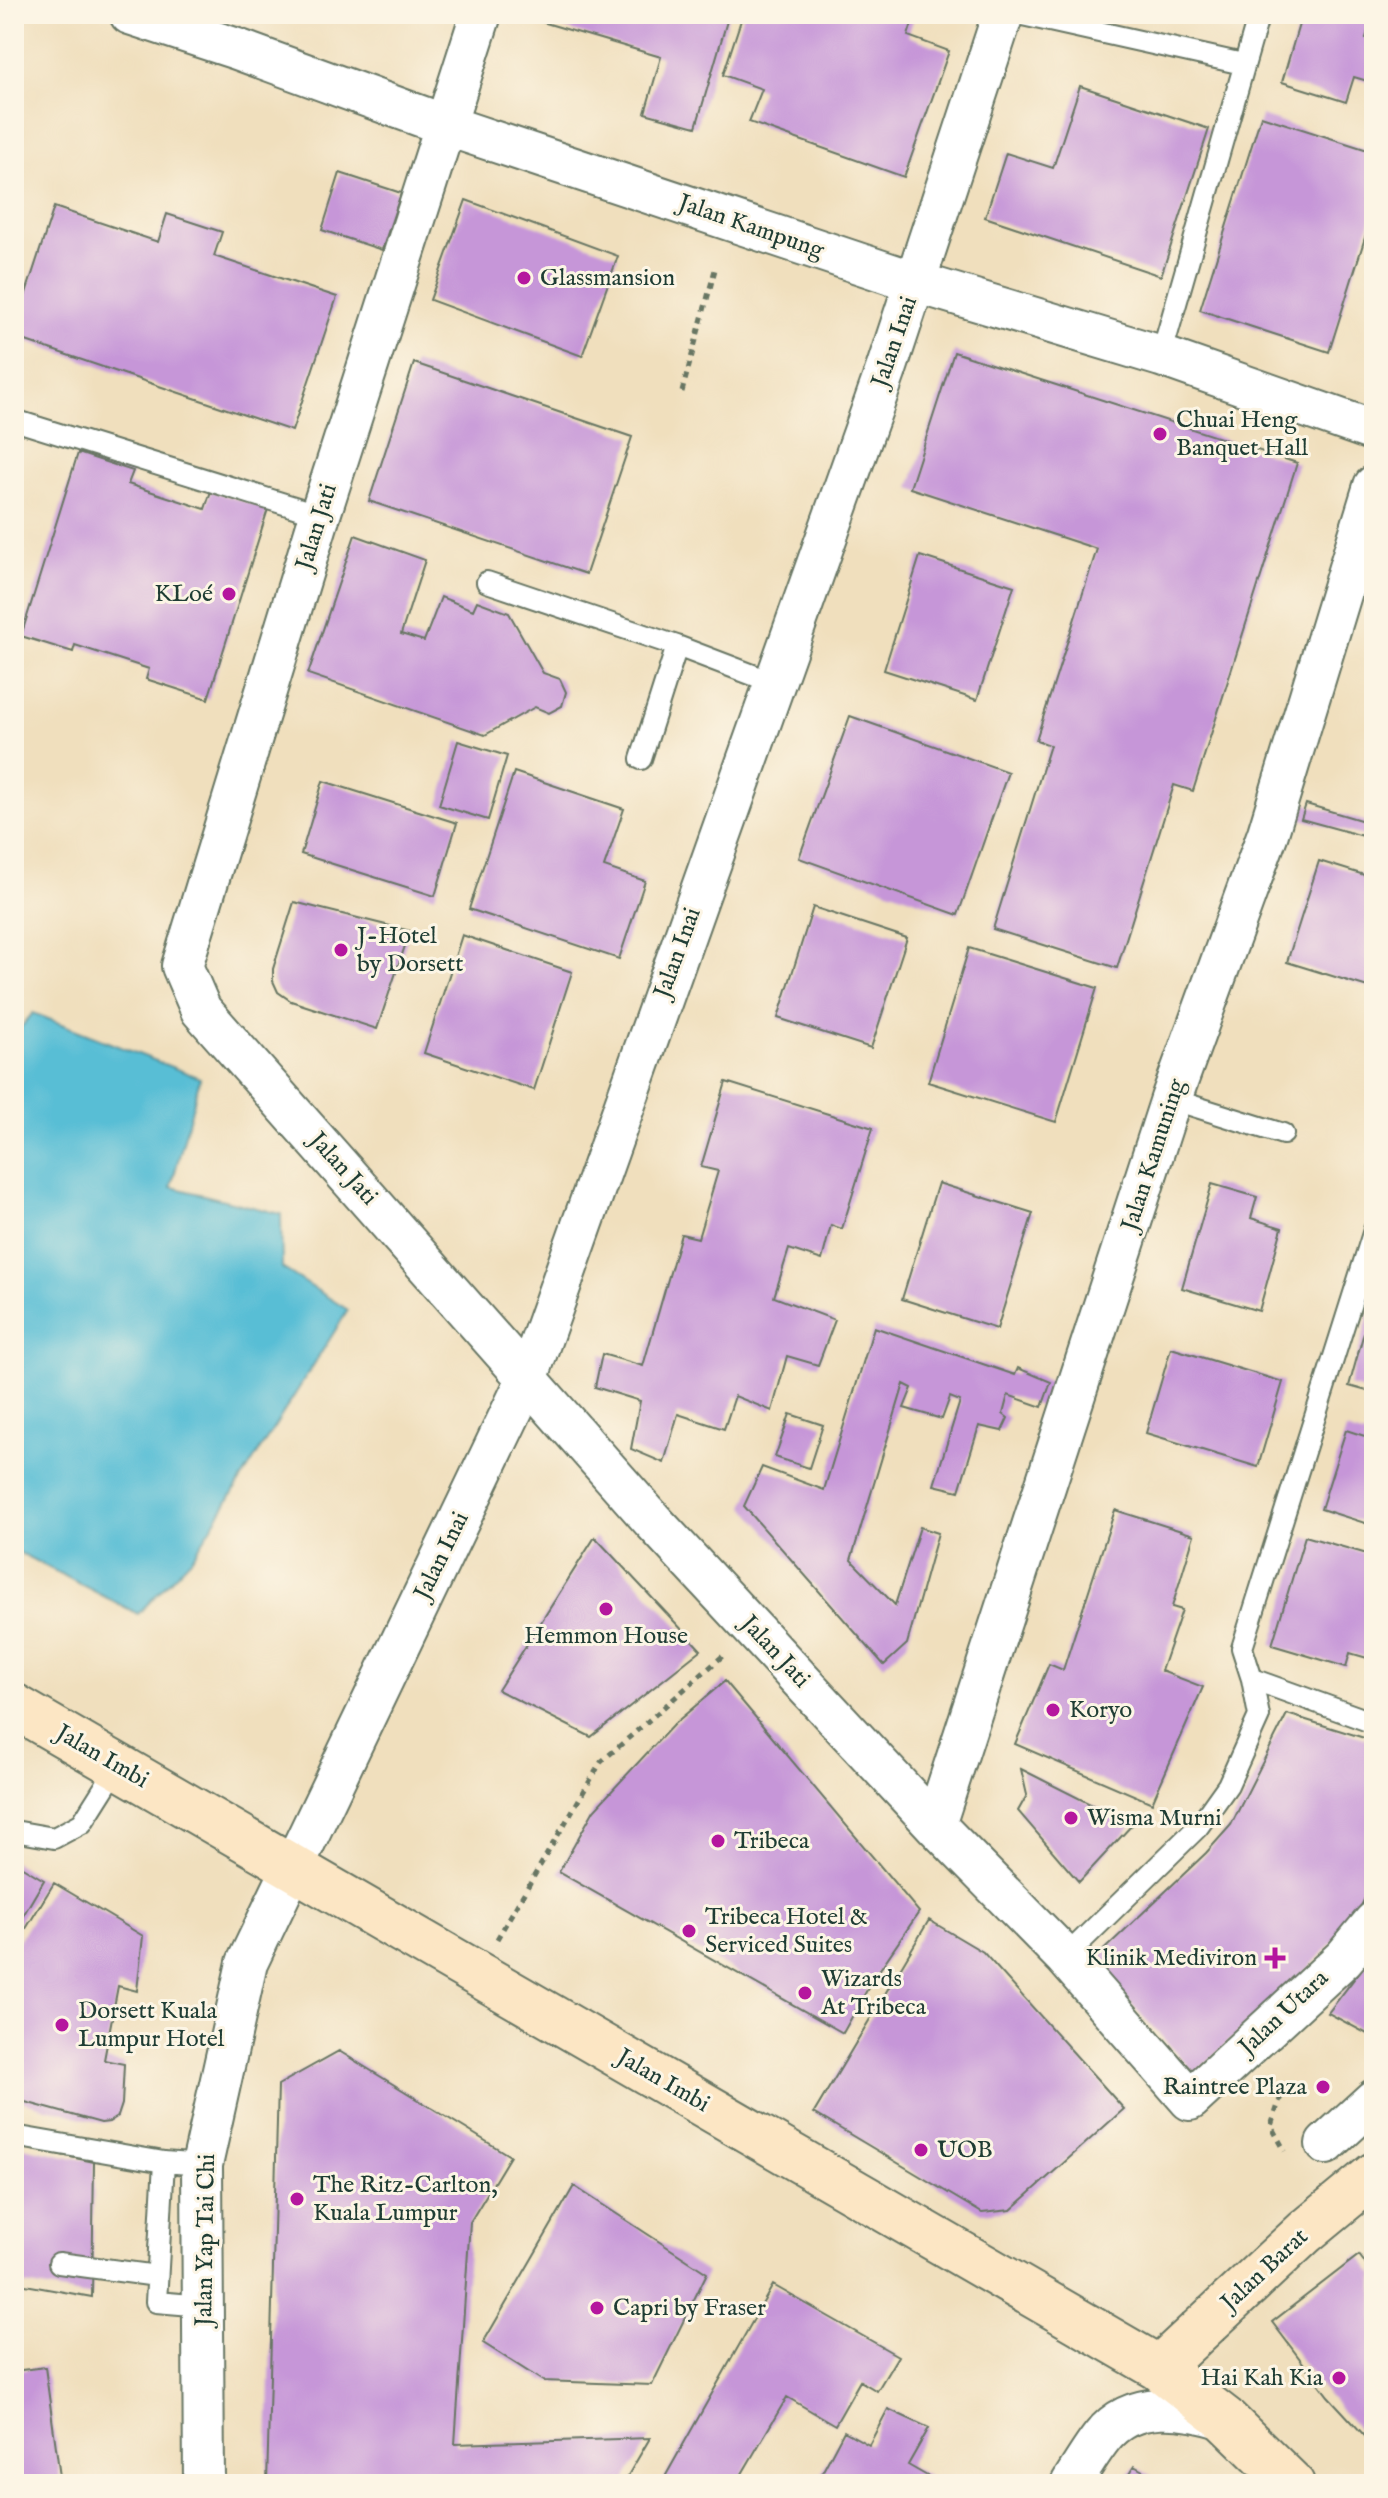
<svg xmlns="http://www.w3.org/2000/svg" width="1388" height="2498" font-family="'IM FELL English',serif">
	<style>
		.water { fill: #58bed5; stroke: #3c7e84; stroke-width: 2 }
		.building { fill: #c696d8 }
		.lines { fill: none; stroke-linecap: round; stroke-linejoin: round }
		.lane-casing { stroke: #687664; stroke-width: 24 }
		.street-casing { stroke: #687664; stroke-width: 44 }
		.secondary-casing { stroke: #687664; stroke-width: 48 }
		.path { stroke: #687664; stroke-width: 5; stroke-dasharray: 6 6; stroke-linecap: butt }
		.lane { stroke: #fff; stroke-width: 20 }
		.street { stroke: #fff; stroke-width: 40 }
		.secondary { stroke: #fce6c4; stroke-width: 44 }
		.poi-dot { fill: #b5179e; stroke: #fcf5e5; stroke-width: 3 }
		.labels { text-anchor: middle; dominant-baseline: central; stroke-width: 6; stroke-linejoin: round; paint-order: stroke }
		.street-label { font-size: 24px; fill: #1f3d34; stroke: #fcf5e5 }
		.poi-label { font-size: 24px; fill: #1f3d34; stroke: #fcf5e5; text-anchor: start }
	</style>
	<rect width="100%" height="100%" fill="#fcf5e5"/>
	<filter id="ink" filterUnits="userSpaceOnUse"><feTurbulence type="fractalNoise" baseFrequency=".0125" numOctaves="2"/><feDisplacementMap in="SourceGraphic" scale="16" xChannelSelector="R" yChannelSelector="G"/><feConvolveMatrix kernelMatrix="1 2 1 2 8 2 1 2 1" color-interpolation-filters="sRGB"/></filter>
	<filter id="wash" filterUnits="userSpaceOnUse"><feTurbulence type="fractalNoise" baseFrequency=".006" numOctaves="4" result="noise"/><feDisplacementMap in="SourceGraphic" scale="32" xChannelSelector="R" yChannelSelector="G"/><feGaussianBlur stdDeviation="1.8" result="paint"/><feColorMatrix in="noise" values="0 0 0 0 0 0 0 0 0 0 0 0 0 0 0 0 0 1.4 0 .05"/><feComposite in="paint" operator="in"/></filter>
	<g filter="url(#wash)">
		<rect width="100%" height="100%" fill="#f0dfbd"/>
		<path class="water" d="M33,1013L200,1078L171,1187L281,1214L282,1268L348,1310L192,1558L138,1614L14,1550V1035Z"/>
		<g id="blocks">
			<path class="building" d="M533,14H729L696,127L645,113L661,57L532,19Z
				M743,14H915L908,36L949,51L904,177L749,122L762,89L723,75Z
				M1302,14H1373L1366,38L1374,40V83L1354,77L1346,102L1282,82Z
				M1080,86L1209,129L1161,276L985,217L1006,153L1053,168Z
				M1261,116L1374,152V209L1329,352L1200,310Z
				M340,173L401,193L382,250L322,230Z
				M466,200L618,256L582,356L430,300Z
				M54,207L158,242L167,214L222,232L214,256L337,297L292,431L14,337V330Z
				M954,352L1297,463L1193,791L1174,785L1117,968L993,929L1050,745L1036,740L1097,549L910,488Z
				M414,363L632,437L586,574L369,501Z
				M78,453L133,471L128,484L205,509L211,491L268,509L208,699L146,679L149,669L75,645L73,652L21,636Z
				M355,535L425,560L401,634L424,641L441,597L473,610L477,601L509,613L543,673L560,679L566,692L562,706L549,713L535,707L485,735L308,674Z
				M920,556L1014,586L977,700L884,670Z
				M850,716L1008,772L958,915L799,858Z
				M458,741L507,756L488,820L439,805Z
				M514,772L624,809L604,867L645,881L619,959L469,909Z
				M323,781L457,823L435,896L301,854Z
				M1306,804L1374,824V839L1301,819Z
				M1319,861L1374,878V980L1371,988L1287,962Z
				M294,902L410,931L377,1029L291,1001L278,992L273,981V969Z
				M813,907L907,938L871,1048L778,1018Z
				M462,935L572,972L534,1090L424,1053Z
				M969,948L1097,988L1056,1122L928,1082Z
				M726,1082L873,1128L842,1229L831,1225L822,1260L789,1249L774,1297L835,1320L818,1365L787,1356L772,1411L735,1396L724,1429L678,1414L664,1463L631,1449L640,1401L595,1387L602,1354L643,1366L681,1234L698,1238L718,1171L701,1167Z
				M938,1183L1033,1213L997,1329L902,1299Z
				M1212,1184L1257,1197L1251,1218L1282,1228L1259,1311L1182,1288Z
				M1373,1300H1374V1393L1349,1386Z
				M874,1327L1015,1375L1018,1368L1051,1382L1042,1407L1008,1395L1003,1414L1008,1418L1002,1431L979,1426L959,1491L934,1485L960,1401L950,1397L942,1419L904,1408L912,1388L904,1384L851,1560L895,1605L920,1527L938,1533L907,1644L884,1665L744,1506L762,1467L824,1490Z
				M1171,1348L1283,1382L1258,1467L1146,1433Z
				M790,1414L823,1425L809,1468L775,1457Z
				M1346,1430L1374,1439V1526L1321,1509Z
				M1115,1510L1194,1535L1172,1607L1182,1610L1161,1671L1203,1687L1152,1803L1015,1744L1049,1664L1063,1670Z
				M1305,1536L1374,1556V1655L1367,1658L1350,1653L1346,1667L1272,1645Z
				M595,1537L701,1650L591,1737L498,1690Z
				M725,1681L919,1912L872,1981L843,2033L559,1872L594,1810L674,1724Z
				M1287,1714L1374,1741V1880L1356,1916L1308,1969L1195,2073L1092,1961L1206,1853L1231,1825Z
				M1021,1769L1132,1825L1079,1882L1018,1811L1027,1795Z
				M14,1862L44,1880L14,1931Z
				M54,1883L143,1936L137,1991L118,1986L104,2060L124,2064L122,2104L118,2116L109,2122L101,2123L14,2099V1948Z
				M929,1920L983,1952L1124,2109L1011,2210L982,2213L814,2113Z
				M1374,1953V2033L1371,2036L1328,2013Z
				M339,2051L510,2156L470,2222L455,2444L650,2438L623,2484H267L278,2085Z
				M14,2145L94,2162L92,2297L14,2283Z
				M574,2186L707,2273L652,2385L543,2381L483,2343Z
				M1359,2255L1374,2275V2446L1328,2396L1272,2322Z
				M773,2285L898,2356L877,2391L860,2381L835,2425L787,2397L736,2484H661Z
				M45,2367L61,2484H14V2371Z
				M888,2409L929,2428L908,2465L929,2477L925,2484H816L844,2431L869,2445Z
				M1134,2466L1166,2484H1123Z"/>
		</g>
	</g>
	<g filter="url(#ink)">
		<use href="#blocks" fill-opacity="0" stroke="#687664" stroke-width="2"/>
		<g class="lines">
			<defs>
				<path id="lane" d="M1018,14L1243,64
					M1161,356L1259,14
					M14,420L320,515
					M487,582L677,646L774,683
					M641,759L677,646
					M1171,1099L1283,1134
					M1252,1679L1242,1648L1374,1230
					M14,1831L54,1838L82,1823L118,1766
					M1065,1957L1198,1827L1228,1785L1259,1716L1252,1679L1374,1723
					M14,2136L164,2162L202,2165
					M164,2162L156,2302L204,2306
					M59,2263L157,2276"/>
				<path id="street" d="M130,14L237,49L445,125L915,282L1161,356L1374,431
					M481,14L320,515L182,966L201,1010L652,1520L935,1825L1065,1957L1190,2100L1344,1958L1374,1922
					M935,1825L1171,1099L1268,833L1374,486
					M1326,2144L1374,2100
					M204,2484L202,2165L247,1963L528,1377L886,370L1003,14
					M1071,2484C1081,2468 1091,2451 1102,2437C1132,2398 1185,2407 1225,2419"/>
				<path id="secondary" d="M14,1706L1159,2368L1225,2419L1292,2484
					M1159,2368L1305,2232L1374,2175"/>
			</defs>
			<use href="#lane" class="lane-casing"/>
			<use href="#street" class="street-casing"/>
			<use href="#secondary" class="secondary-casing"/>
			<path class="path" d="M682,392L716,266
				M497,1939L601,1762L725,1654
				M1281,2096L1271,2126L1285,2151"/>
			<use href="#lane" class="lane"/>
			<use href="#street" class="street"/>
			<use href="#secondary" class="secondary"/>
		</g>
	</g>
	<g class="poi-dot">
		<circle cx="524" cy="278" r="8"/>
		<circle cx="1160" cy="434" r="8"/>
		<circle cx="229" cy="594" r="8"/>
		<circle cx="341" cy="950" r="8"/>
		<circle cx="606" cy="1609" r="8"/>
		<circle cx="1053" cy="1710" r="8"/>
		<circle cx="1071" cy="1818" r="8"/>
		<circle cx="718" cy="1841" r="8"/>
		<circle cx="689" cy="1931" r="8"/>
		<path d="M1271 1946h8v8h8v8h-8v8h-8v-8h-8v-8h8z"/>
		<circle cx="805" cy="1993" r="8"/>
		<circle cx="62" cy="2025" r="8"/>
		<circle cx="1323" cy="2087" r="8"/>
		<circle cx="921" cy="2150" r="8"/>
		<circle cx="297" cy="2199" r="8"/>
		<circle cx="597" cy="2308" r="8"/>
		<circle cx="1339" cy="2378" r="8"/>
	</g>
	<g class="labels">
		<g class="street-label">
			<text transform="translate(751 227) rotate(19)">Jalan Kampung</text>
			<text transform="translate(895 342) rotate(-71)">Jalan Inai</text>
			<text transform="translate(317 527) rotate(-73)">Jalan Jati</text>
			<text transform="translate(678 953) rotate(-70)">Jalan Inai</text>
			<text transform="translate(1154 1155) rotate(-72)">Jalan Kamuning</text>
			<text transform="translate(343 1169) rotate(48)">Jalan Jati</text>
			<text transform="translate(442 1556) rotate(-64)">Jalan Inai</text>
			<text transform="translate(775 1652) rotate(47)">Jalan Jati</text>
			<text transform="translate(102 1757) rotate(30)">Jalan Imbi</text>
			<text transform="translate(1284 2013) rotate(-43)">Jalan Utara</text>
			<text transform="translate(663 2081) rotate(30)">Jalan Imbi</text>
			<text transform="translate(206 2240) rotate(-89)">Jalan Yap Tai Chi</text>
			<text transform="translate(1265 2270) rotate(-43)">Jalan Barat</text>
		</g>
		<g class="poi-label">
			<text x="540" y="278">Glassmansion</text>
			<text x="1176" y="420">Chuai Heng<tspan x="1176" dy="28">Banquet Hall</tspan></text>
			<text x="213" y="594" text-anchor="end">KLoé</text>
			<text x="357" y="936">J-Hotel<tspan x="357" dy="28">by Dorsett</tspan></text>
			<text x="606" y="1636" text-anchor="middle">Hemmon House</text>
			<text x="1069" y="1710">Koryo</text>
			<text x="1087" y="1818">Wisma Murni</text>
			<text x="734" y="1841">Tribeca</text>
			<text x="705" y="1917">Tribeca Hotel &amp;<tspan x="705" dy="28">Serviced Suites</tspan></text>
			<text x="1257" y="1958" text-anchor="end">Klinik Mediviron</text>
			<text x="821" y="1979">Wizards<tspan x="821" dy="28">At Tribeca</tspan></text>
			<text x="78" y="2011">Dorsett Kuala<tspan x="78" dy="28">Lumpur Hotel</tspan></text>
			<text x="1307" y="2087" text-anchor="end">Raintree Plaza</text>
			<text x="937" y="2150">UOB</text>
			<text x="313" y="2185">The Ritz-Carlton,<tspan x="313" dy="28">Kuala Lumpur</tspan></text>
			<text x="613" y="2308">Capri by Fraser</text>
			<text x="1323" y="2378" text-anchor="end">Hai Kah Kia</text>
		</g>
	</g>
	<rect width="1388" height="2498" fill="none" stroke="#fcf5e5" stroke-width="48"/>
</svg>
